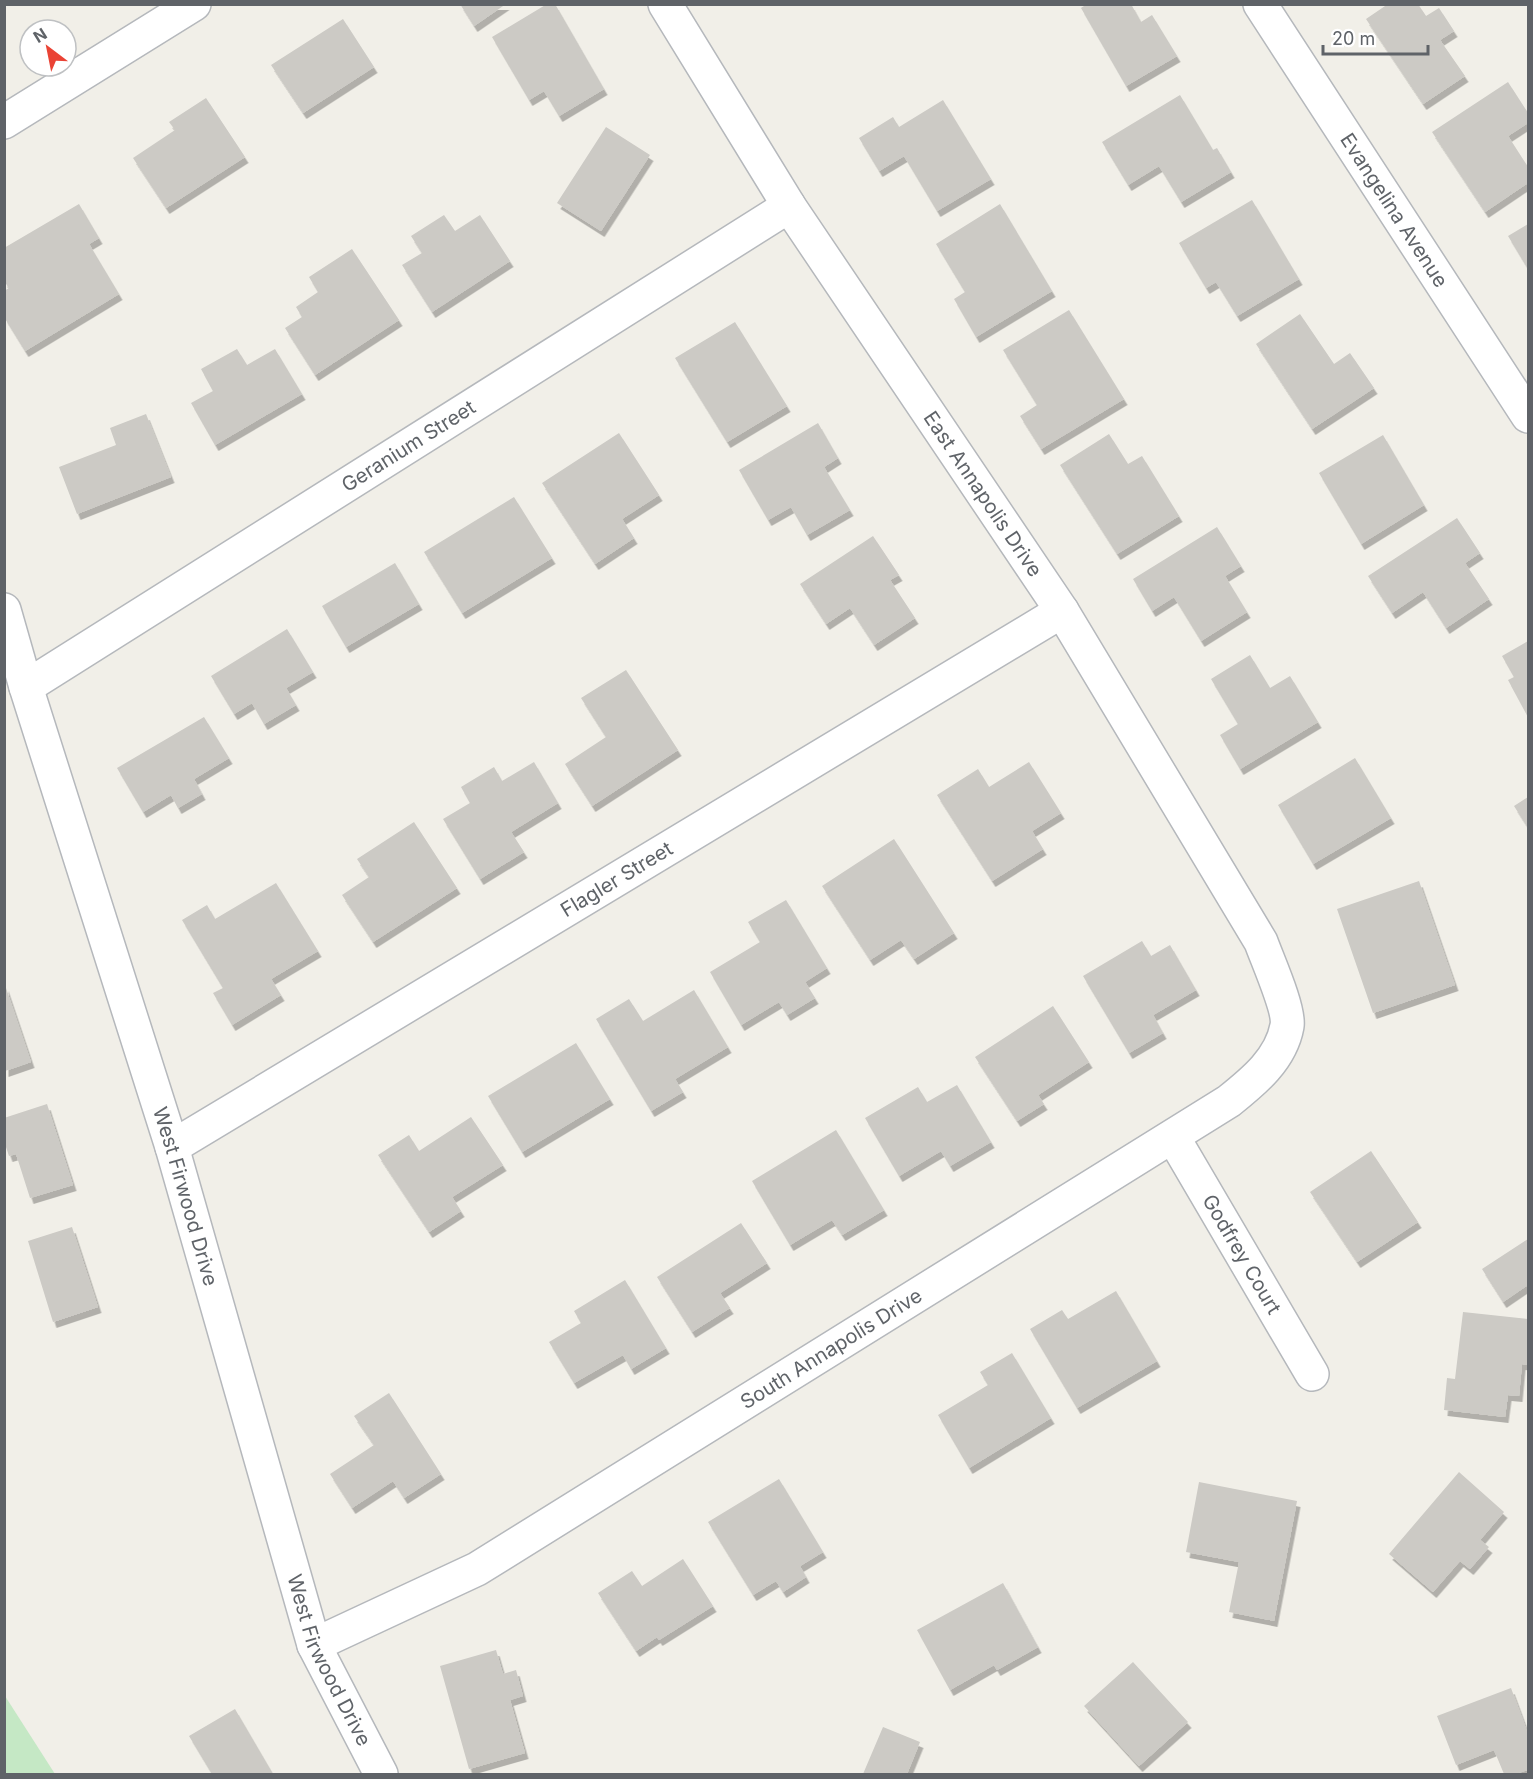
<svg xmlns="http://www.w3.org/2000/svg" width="1533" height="1779" font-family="Inter,sans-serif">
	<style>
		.green { fill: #c5e8c5 }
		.building { fill: #cccac5; filter: url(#shadow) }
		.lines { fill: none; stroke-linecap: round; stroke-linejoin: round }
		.minor-casing { stroke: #b5b8bc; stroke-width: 36 }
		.minor { stroke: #fff; stroke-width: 33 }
		.labels { text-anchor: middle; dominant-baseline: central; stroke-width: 6; stroke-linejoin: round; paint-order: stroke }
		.street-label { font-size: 20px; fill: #5f6368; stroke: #fff }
	</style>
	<defs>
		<filter id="shadow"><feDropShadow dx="3.5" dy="6" stdDeviation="0" flood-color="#0004"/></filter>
	</defs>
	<rect width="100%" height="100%" fill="#f1efe8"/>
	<path class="green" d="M5,1696L55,1774H5Z"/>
	<path class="building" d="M460,4H506L474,26Z
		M547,4H555L604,89L559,116L544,91L529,100L492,37Z
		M1087,4H1131L1141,22L1152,15L1177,56L1126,86L1081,8Z
		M1388,4H1418L1426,16L1439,8L1454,31L1440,40L1465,76L1423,104L1366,19Z
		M343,19L374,67L303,113L271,65Z
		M1508,82L1528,113V123L1508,136L1528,167V183L1485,212L1432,132Z
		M1180,95L1213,150L1217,148L1231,172L1181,202L1159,166L1128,185L1102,142Z
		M206,98L245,157L166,208L133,158L175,130L169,122Z
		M943,100L991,179L937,211L904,156L879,171L859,138L893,117L899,127Z
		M606,127L650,155L601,231L557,203Z
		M1252,200L1299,279L1237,316L1216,282L1206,288L1179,243Z
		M79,204L99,238L89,244L119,294L25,351L4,317V291L9,288L4,281V248Z
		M1000,204L1052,291L976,337L954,299L965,292L936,244Z
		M444,215L455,231L480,215L510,261L432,312L402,265L422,253L411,236Z
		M1528,224V269L1508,236Z
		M352,249L399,320L315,375L285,328L302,317L296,307L318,292L309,277Z
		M1069,310L1124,399L1041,449L1020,416L1037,405L1003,350Z
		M1300,314L1334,364L1350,353L1374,388L1312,429L1256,344Z
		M735,322L787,406L727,442L675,358Z
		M237,349L247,365L275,349L302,394L215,445L191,403L213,391L201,369Z
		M146,414L171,477L77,514L59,467L116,445L110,428Z
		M818,423L838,458L824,467L850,510L807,535L791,507L768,520L739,470Z
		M619,433L659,495L622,519L634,538L595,564L542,483Z
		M1109,434L1128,464L1142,456L1179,516L1117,554L1060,465Z
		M1383,435L1424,505L1361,544L1319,473Z
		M514,497L552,558L462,613L424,552Z
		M1457,518L1480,553L1465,563L1489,599L1446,628L1423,592L1392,613L1368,576Z
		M1217,527L1241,566L1225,576L1247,612L1201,641L1174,597L1152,611L1133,579Z
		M873,536L899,575L890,580L915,618L874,645L850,608L826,624L800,584Z
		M395,563L419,604L346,647L322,606Z
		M287,629L313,672L286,688L296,705L264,724L252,703L234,714L211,676Z
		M1528,641V717L1508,680L1514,677L1502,656Z
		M1250,655L1270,688L1290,676L1318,722L1240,769L1220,735L1238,724L1211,679Z
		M626,670L678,750L592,806L565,764L606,737L581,698Z
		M204,717L229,758L194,779L202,794L178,808L171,795L143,812L117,768Z
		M1355,758L1391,818L1313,864L1278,805Z
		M534,762L558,803L511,832L524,852L480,879L443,819L470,803L461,787L494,767L502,781Z
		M1029,762L1061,813L1032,831L1043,849L992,881L937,795L978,769L989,787Z
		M1528,797V828L1514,806Z
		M414,822L457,888L373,942L342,895L369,877L357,859Z
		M894,839L954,933L914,959L901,940L870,960L822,886Z
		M1419,881L1455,985L1373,1013L1337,909Z
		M276,883L318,951L271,979L281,995L232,1025L213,993L223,988L182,920L207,905L215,919Z
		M786,900L827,968L805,982L815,998L787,1015L779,1002L741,1025L710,972L760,942L748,922Z
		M1142,941L1151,956L1170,945L1196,990L1153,1015L1163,1033L1129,1053L1083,976Z
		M5,985L31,1062L5,1071Z
		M694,990L728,1047L675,1079L683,1092L651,1111L596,1019L629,999L643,1021Z
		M1053,1006L1089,1062L1038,1095L1044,1104L1017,1121L975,1057Z
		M576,1043L610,1099L522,1152L488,1096Z
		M957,1085L991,1142L950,1166L941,1151L899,1176L865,1118L918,1087L927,1102Z
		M47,1104L73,1185L30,1198L16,1154L9,1156L4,1141V1118Z
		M471,1117L503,1165L452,1197L461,1211L429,1232L378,1155L409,1135L419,1151Z
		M836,1130L884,1210L842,1235L832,1220L790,1245L752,1181Z
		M1371,1151L1418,1222L1357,1262L1310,1192Z
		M741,1223L767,1263L720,1293L730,1308L692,1332L657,1277Z
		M72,1227L98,1307L53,1322L28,1241Z
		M1528,1239V1285L1503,1302L1482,1269Z
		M625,1280L666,1348L631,1369L623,1355L574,1383L549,1342L581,1323L574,1311Z
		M1116,1291L1157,1361L1077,1408L1030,1329L1062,1310L1068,1319Z
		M1463,1312L1528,1319V1365L1522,1364L1519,1396L1508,1395L1505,1417L1444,1410L1447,1378L1455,1379Z
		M1012,1353L1051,1418L969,1468L938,1415L988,1385L980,1372Z
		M389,1393L441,1474L404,1498L393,1481L352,1508L330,1474L374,1445L354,1416Z
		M1459,1472L1504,1512L1480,1540L1489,1547L1470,1569L1460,1561L1433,1592L1389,1554Z
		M779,1479L823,1552L800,1566L806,1577L783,1592L776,1581L753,1595L708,1522Z
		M1199,1482L1297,1501L1274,1621L1229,1612L1239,1562L1186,1552Z
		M683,1559L713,1606L659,1640L657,1637L636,1651L598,1593L632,1571L642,1586Z
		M1003,1583L1038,1647L997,1670L994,1665L950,1690L917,1630Z
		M496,1650L503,1674L516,1670L523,1696L510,1700L525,1753L469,1769L440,1666Z
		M1133,1662L1188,1722L1139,1766L1084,1706Z
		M1511,1688L1528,1734V1770L1515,1774H1504L1494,1750L1456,1765L1437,1716Z
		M235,1709L273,1774H212L189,1736Z
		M883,1727L920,1742L907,1774H863Z"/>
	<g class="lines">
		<defs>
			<g id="minor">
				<path id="s1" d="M1260,4L1528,416"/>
				<path d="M4,122L194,4"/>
				<path id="s2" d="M4,610L26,687L172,1147L314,1645L381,1774"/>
				<path id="s3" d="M26,687L789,206"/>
				<path id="s4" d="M1173,1137L1312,1374"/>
				<path id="s5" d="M172,1147L1062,611"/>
				<path id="s6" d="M314,1645L477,1569L1229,1101C1254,1081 1281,1059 1287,1026C1290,1010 1267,959 1261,942L1062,611L789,206L665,4"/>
			</g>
		</defs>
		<use href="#minor" class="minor-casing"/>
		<use href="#minor" class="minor"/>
	</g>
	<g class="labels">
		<g class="street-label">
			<text stroke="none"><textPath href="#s1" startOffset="246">Evangelina Avenue</textPath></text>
			<text stroke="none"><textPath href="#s3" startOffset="452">Geranium Street</textPath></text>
			<text transform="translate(983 494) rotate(56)">East Annapolis Drive</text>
			<text stroke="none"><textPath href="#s5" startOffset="519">Flagler Street</textPath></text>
			<text stroke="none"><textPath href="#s2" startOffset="614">West Firwood Drive</textPath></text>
			<text stroke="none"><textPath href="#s4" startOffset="136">Godfrey Court</textPath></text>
			<text stroke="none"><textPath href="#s6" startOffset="597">South Annapolis Drive</textPath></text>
			<text stroke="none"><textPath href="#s2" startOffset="1100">West Firwood Drive</textPath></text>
		</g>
	</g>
	<rect width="1533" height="1779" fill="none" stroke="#5f6368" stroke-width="12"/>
	<g transform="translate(48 48) rotate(328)"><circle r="28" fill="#ffffff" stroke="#bfc1c3" stroke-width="1.5"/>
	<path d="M0-4.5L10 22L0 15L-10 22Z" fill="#ea4335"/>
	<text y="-9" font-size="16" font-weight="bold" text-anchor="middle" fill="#5f6368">N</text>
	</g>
	<path d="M1323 45v9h105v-9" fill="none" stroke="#5f6368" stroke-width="3"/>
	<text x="1332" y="45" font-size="18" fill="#5f6368" stroke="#ffffff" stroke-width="4.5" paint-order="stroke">20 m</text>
</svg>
